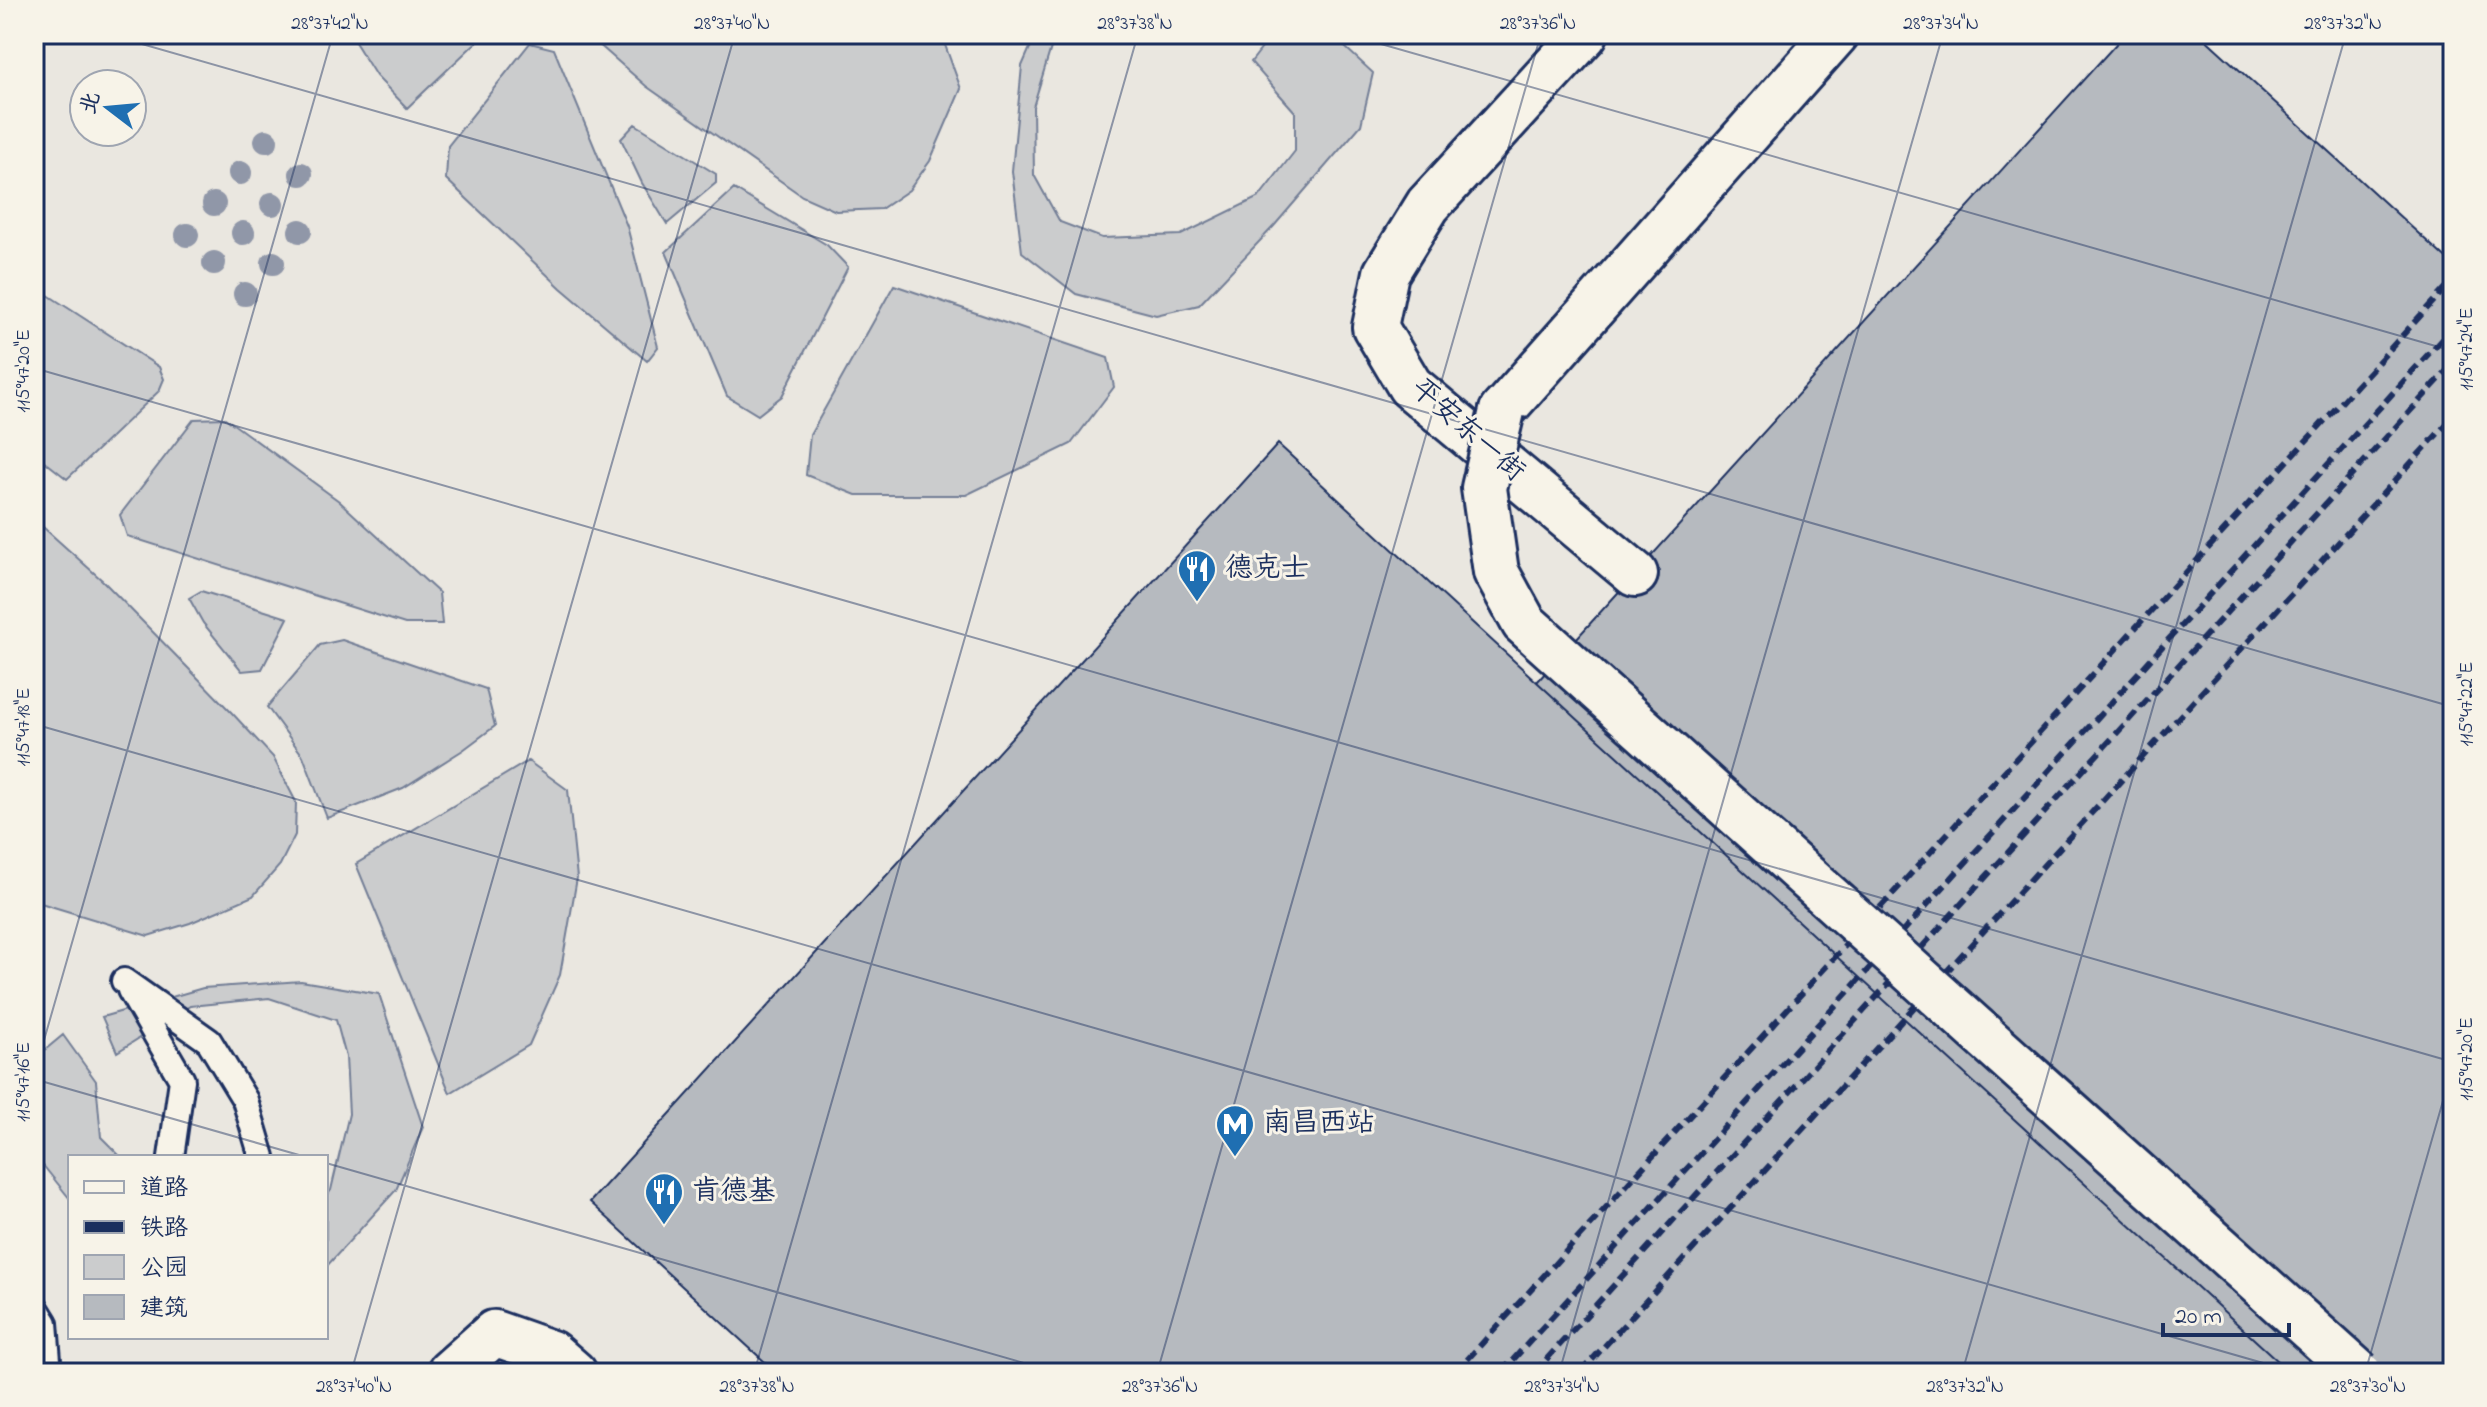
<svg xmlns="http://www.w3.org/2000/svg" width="2487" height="1407" font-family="'Indie Flower','LXGW WenKai TC',sans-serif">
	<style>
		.green { fill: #cbcccd; stroke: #737e96; stroke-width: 2 }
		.building { fill: #b6babf; stroke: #1b2f5e; stroke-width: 2 }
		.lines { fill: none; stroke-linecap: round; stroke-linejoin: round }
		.service-casing { stroke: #1b2f5e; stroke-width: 30 }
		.minor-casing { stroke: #1b2f5e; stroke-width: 50 }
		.tertiary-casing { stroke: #1b2f5e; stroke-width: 50 }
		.service { stroke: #f7f3e8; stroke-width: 24 }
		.minor { stroke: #f7f3e8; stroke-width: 44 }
		.tertiary { stroke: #f7f3e8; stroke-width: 44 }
		.rail { stroke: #1b2f5e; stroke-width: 6; stroke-dasharray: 12 6; stroke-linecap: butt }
		.tertiary-bridge-casing { stroke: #1b2f5e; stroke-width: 50; stroke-linecap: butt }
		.tertiary-bridge { stroke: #f7f3e8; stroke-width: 44 }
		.tree { fill: #9097a8 }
		.ticks { fill: none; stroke: #1b2f5e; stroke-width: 2; stroke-opacity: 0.45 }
		.labels { text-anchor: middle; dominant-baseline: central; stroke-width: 6; stroke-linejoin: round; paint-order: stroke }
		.street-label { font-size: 28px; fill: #1b2f5e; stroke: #f7f3e8 }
		.poi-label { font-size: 28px; fill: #1b2f5e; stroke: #f7f3e8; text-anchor: start }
		.neatline { fill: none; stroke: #1b2f5e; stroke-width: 3 }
		.ticks-label { font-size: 20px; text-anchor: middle; fill: #1b2f5e }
	</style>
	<rect width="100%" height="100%" fill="#eae7e0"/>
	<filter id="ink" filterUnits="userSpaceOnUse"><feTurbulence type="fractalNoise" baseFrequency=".0125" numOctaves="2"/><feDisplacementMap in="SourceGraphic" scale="16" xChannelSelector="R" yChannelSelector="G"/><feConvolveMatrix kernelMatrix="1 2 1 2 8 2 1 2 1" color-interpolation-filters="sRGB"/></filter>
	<g filter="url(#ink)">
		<path class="green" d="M350,34H485L407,108L376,76Z
			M587,34H941L961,89L930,161L909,190L881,209L836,211L802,196L646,86Z
			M1036,34H1060L1053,41L1033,107L1034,175L1060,222L1102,238L1181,235L1259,197L1295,151V112L1251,62L1273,34H1331L1373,73L1361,125L1274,226L1199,305L1156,315L1076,294L1022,252L1012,171L1022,66Z
			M530,43L554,49L627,226L658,347L647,361L561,288L446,179L448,146Z
			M635,124L716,174V183L667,224L642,183L621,139Z
			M734,189L827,245L848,267L782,396L758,415L727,396L666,252Z
			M894,285L1108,358L1114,387L1071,444L966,495H856L806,475L810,435Z
			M48,295L159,367L164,379L159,391L67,479L34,453V305Z
			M225,418L339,501L439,593L442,624H405L127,536L120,515L194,419Z
			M34,519L103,581L232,713L273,757L296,802L295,835L280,865L253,896L190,923L148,936L34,901Z
			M201,591L288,618L262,669L242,671L203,623L189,598Z
			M342,640L486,689L495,726L463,750L403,788L327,818L303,756L267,707L320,645Z
			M528,761L568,790L577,878L560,975L529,1045L450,1093L356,864Z
			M301,981L379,994L423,1127L396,1190L326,1267V1197L331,1190L349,1114L346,1057L336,1020L269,998L190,1006L117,1052L102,1017L203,988Z
			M63,1035L96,1081L101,1137L121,1157H70V1199L34,1154V1059Z"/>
		<path class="building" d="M2125,34H2200L2453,265V1373H2291L1537,682Z
			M1278,444L1537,682L2291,1373H777L590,1202Z"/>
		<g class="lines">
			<defs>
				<path id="service" d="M124,981L209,1041L245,1100L262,1157
					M130,990L182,1080L171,1157
					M34,1305L45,1323L49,1373"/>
				<path id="minor" d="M1585,34L1428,205L1386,273L1375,327L1410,386L1635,574
					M449,1373L494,1333L551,1353L574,1373"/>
				<path id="tertiary" d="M1502,411L1836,34"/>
			</defs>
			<use href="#service" class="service-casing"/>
			<use href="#minor" class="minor-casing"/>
			<use href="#tertiary" class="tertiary-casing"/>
			<use href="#service" class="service"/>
			<use href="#minor" class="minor"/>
			<use href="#tertiary" class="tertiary"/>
			<path class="rail" d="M1455,1373L2453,280
				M1501,1373L2453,327
				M1534,1373L2453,364
				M1580,1373L2453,417"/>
			<defs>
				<path id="tertiary-bridge" d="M1502,411L1484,488L1496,572L1524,623L2359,1373"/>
			</defs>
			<use href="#tertiary-bridge" class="tertiary-bridge-casing"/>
			<use href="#tertiary-bridge" class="tertiary-bridge"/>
		</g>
		<g class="tree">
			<circle cx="266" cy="141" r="12"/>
			<circle cx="240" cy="173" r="12"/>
			<circle cx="301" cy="174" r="12"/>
			<circle cx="214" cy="204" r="12"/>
			<circle cx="272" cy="204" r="12"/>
			<circle cx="300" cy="231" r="12"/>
			<circle cx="243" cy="233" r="12"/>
			<circle cx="187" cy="235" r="12"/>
			<circle cx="214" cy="263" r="12"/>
			<circle cx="273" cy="263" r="12"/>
			<circle cx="245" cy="294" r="12"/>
		</g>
	</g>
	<path class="ticks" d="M107,34L2453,707M1346,34L2453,351M34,368L2453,1062M34,724L2298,1373M34,1075L333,34M34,1079L306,1157M326,1163L1059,1373M351,1373L735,34M754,1373L1138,34M1157,1373L1541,34M1559,1373L1943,34M1962,1373L2346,34M2365,1373L2453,1066"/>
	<defs>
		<symbol id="restaurant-pin" viewBox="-11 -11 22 30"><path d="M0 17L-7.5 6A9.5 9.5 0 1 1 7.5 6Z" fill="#1f6fb2" stroke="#f7f3e8"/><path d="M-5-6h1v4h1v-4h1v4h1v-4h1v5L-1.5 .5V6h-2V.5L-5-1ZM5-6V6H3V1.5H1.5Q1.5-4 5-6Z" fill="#fff"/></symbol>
		<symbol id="metro-pin" viewBox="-11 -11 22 30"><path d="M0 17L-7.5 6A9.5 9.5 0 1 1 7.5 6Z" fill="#1f6fb2" stroke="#f7f3e8"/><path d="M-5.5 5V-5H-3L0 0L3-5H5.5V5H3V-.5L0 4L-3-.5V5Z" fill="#fff"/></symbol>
	</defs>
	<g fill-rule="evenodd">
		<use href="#restaurant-pin" x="1175" y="547" width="44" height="60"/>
		<use href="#metro-pin" x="1213" y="1102" width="44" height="60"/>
		<use href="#restaurant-pin" x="642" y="1170" width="44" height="60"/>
	</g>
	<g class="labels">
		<g class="street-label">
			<text transform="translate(1467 431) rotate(41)">平安东一街</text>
		</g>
		<g class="poi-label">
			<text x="1225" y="569">德克士</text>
			<text x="1263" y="1124">南昌西站</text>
			<text x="692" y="1192">肯德基</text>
		</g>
	</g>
	<rect width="2487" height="1407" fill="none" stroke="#f7f3e8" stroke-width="88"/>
	<rect x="68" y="1155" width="260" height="184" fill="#f7f3e8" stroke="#9fa5b1" stroke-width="2"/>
	<rect x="84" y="1181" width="40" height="12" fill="#f7f3e8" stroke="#9fa5b1" stroke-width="2"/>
	<text x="140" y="1195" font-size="24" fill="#1b2f5e">道路</text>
	<rect x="84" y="1221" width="40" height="12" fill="#1b2f5e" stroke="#9fa5b1" stroke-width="2"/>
	<text x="140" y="1235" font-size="24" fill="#1b2f5e">铁路</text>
	<rect x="84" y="1255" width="40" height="24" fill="#cbcccd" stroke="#9fa5b1" stroke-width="2"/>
	<text x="140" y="1275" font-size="24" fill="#1b2f5e">公园</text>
	<rect x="84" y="1295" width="40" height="24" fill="#b6babf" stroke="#9fa5b1" stroke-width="2"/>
	<text x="140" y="1315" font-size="24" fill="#1b2f5e">建筑</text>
	<g transform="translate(108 108) rotate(286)"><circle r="38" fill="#f7f3e8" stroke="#9fa5b1" stroke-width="2"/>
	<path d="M0-6L14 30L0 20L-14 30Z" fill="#1f6fb2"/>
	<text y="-12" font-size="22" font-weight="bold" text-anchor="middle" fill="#1b2f5e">北</text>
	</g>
	<path d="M2163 1323v12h126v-12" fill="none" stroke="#1b2f5e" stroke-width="4"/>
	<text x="2175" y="1323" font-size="24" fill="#1b2f5e" stroke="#f7f3e8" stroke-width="6" paint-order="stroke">20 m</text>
	<rect x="44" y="44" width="2399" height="1319" class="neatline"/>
	<g class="ticks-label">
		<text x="330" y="29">28°37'42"N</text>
		<text x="732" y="29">28°37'40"N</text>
		<text x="1135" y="29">28°37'38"N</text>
		<text x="1538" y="29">28°37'36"N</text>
		<text x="1941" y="29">28°37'34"N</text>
		<text x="2343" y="29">28°37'32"N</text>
		<text transform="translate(2465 349) rotate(-90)" y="7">115°47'24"E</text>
		<text transform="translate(22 371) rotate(-90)" y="7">115°47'20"E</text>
		<text transform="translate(2465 704) rotate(-90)" y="7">115°47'22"E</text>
		<text transform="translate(22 727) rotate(-90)" y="7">115°47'18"E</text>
		<text transform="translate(2465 1059) rotate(-90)" y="7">115°47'20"E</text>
		<text transform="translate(22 1082) rotate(-90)" y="7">115°47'16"E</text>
		<text x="354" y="1392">28°37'40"N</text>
		<text x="757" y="1392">28°37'38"N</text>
		<text x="1160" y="1392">28°37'36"N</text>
		<text x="1562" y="1392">28°37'34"N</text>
		<text x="1965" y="1392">28°37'32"N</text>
		<text x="2368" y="1392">28°37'30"N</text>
	</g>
</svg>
